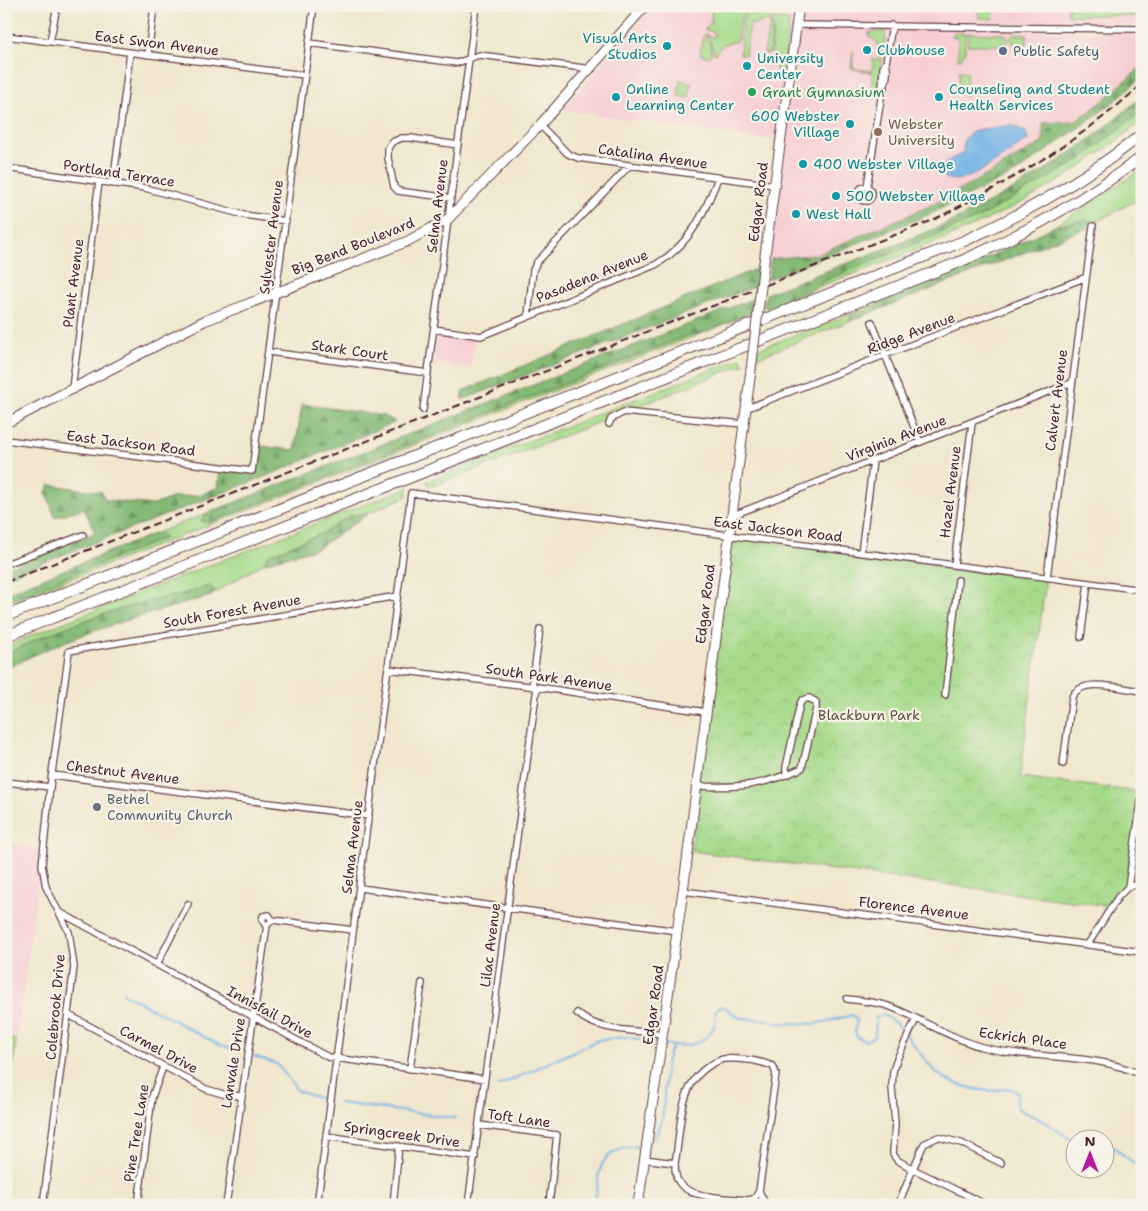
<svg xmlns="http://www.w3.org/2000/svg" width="1148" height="1211" font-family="'Shantell Sans',sans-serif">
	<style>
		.built { fill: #f7cfd3 }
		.grass { fill: #a6da8a; stroke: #787c5a }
		.forest { fill: url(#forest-firs); stroke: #676c50 }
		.park { fill: url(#park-crowns); stroke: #787c5a }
		.water { fill: #71b1e5; stroke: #5e6888 }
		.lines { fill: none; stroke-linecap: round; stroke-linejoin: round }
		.stream { stroke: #71b1e5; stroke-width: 2 }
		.street-casing { stroke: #633d43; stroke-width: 8 }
		.secondary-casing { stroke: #633d43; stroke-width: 11 }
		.highway-casing { stroke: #633d43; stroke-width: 12 }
		.street { stroke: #fff; stroke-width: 5.5 }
		.secondary { stroke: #fff; stroke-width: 9 }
		.highway { stroke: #fff; stroke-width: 10 }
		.rail { stroke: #4a1f2b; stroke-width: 2; stroke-dasharray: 8 4; stroke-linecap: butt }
		.secondary-bridge-casing { stroke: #633d43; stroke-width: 11; stroke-linecap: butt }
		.secondary-bridge { stroke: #fff; stroke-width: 9 }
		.culture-dot { fill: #0f9aa8; stroke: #f7f3e8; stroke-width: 2 }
		.service-dot { fill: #5c6f8a; stroke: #f7f3e8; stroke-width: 2 }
		.leisure-dot { fill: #2e9e5b; stroke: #f7f3e8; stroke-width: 2 }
		.education-dot { fill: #8d6e63; stroke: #f7f3e8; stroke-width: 2 }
		.worship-dot { fill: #6b7280; stroke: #f7f3e8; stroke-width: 2 }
		.labels { text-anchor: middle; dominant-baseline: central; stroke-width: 4.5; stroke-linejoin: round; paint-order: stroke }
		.culture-label { font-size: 14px; fill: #0d838f; stroke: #f7f3e8; text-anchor: start }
		.street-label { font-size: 14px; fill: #4a1f2b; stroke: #f7f3e8 }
		.service-label { font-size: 14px; fill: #4e5e75; stroke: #f7f3e8; text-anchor: start }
		.leisure-label { font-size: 14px; fill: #27864d; stroke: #f7f3e8; text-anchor: start }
		.education-label { font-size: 14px; fill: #785e54; stroke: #f7f3e8; text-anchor: start }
		.park-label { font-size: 14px; fill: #614e43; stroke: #f7f3e8 }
		.worship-label { font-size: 14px; fill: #5b616d; stroke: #f7f3e8; text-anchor: start }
	</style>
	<defs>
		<pattern id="forest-firs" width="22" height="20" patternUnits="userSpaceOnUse" patternTransform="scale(1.25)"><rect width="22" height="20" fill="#84ba76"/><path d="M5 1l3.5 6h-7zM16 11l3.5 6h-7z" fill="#6e9761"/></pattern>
		<pattern id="park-crowns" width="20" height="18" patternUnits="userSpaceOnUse" patternTransform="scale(1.25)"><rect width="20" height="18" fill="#a6da8a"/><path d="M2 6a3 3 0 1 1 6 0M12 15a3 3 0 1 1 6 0" fill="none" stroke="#90bb77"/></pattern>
	</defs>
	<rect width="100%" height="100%" fill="#f7f3e8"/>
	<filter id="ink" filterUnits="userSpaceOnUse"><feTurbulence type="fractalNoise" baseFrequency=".02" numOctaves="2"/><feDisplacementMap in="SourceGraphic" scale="10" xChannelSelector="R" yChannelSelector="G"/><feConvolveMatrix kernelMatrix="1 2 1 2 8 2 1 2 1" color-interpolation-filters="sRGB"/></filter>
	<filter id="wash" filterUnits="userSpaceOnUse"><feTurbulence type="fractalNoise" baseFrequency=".0096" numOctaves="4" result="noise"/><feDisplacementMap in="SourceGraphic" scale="20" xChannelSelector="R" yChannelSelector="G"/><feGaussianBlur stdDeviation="1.12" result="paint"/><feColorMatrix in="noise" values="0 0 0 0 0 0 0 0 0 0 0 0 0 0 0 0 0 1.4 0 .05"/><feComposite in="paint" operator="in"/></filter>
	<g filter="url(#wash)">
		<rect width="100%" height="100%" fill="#f0e7ce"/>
		<path class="built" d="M653,6H1142V25L1005,23L1004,30L1142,33V66L1103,102L1075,122L1044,123L1043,142L987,175L934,204L818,254L769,259L783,142L562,110Z
			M438,334L475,339L470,368L433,363Z
			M6,844L39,849L40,874L16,1040L6,1039Z"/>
		<path class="grass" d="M712,6H746L740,22L737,41L722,45L715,54L710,41L704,34L712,37L716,35L712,31L705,30L711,22Z
			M977,6L993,9L995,6L993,19L979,18Z
			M1068,6H1142V16L1068,15Z
			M747,10L771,17L772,37L769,54L764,53L770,22L764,21L763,23L758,22L757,25L750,24L745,55L740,54L742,24Z
			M774,18L788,20L789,23L784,72L776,71V61L771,53Z
			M869,32H886L877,96L870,95L873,73L851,68L853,51V69L872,71L873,59L878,60C879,49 880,41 869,37Z
			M953,33H965V52L961,59H958V37H953Z
			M968,33L1005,34L1008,40L1005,45H968Z
			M1014,34H1027V44L1014,45L1010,38Z
			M703,36L710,44L712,54L708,57L700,54Z
			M959,71H967L966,98L959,89Z
			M680,80L691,82L689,98L678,96Z
			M1142,111V121C1107,149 1071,175 1032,197C964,234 891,260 818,287L824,281L980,217L1080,160Z
			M1142,169V197L1096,222H1089L1084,220L1055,226Z
			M851,314L850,321L756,358L758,349Z
			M708,331L6,604V601L164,538L159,532L205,514L202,521L208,523L687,336Z
			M741,358L744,364L627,411C616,411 609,411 602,421L508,458L429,487L427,481Z
			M409,487L407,496L369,513L351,515L323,533L268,555L264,563L216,592L210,586C184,595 157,598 131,606C88,618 46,633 6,654V647L32,635Z"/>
		<path class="forest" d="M1142,66V77L1110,105L1017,172L928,215L768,279L771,259L818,254L934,204L987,175L1043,142V123L1075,122L1103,101Z
			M1142,96V111L1080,160L980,217L824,281L818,287L768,308L764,307L766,294C821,272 878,253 932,230C1007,198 1082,151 1142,96Z
			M1085,220L1089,222V227L850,321L851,314L954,273L1055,226Z
			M758,268L756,286L462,400L463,391Z
			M755,298L753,312L708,331L687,336L208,523L201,521L205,514Z
			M302,404L385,416L395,422L274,473L6,577V568L95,533L84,508L55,517L46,492L50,485L102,492L105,500L154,505L174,497L201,495L218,487L220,470L257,472L260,446L295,450Z
			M369,513L318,548L264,563L268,555L323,533L351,515Z
			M159,532L165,538L6,601V593Z
			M210,586L216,592L211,596C141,616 71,634 6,669V654C46,633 88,618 131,606C157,598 184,595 210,586Z"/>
		<path class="park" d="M729,537L1046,579L1020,777L1140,792L1127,880L1109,906L691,851Z
			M6,1039L16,1040L6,1112Z"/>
		<path class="water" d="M1012,125L1026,132L1028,140C1009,150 959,197 940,173L946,162L963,153L964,139L975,130Z"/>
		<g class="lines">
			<path class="stream" d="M123,993L219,1045L239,1051
				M664,1044C685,1048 704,1047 715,1025C717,1020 714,1014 716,1009L723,1006L740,1018L766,1020L777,1023L815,1024L853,1015L857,1020L855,1031L857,1037L865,1041L875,1037L876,1018L883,1015C911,1028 921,1069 952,1082C962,1086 978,1090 990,1091C1001,1091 1009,1084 1018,1093L1016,1104L1018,1109L1044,1121L1076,1143
				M253,1056L277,1064L298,1091L323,1099
				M498,1086L599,1040L626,1037L659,1043
				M339,1103L455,1118
				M653,1139C672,1117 657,1069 673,1046
				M1106,1146H1112L1142,1169
				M595,1205C599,1169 597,1149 640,1146"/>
		</g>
	</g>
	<g filter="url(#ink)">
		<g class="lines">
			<defs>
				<path id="street" d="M796,25L1142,29
					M6,36L304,75
					M50,42L57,6
					M309,43L457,63L479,55L592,69
					M148,55L154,6
					M882,92C886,84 889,72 886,63
					M540,125L568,154L578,158L774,185
					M6,168L145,188L244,215L286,221
					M113,184L130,53
					M858 194a7 7 0 1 1 14 0a7 7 0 1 1-14 0Z
					M867,187L882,92L883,68L886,63L892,25
					M451,198L398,191L394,187L388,158V148L392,142L402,138H411L458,145
					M528,316L533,270L537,262L630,165
					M872,322L920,442
					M434,329L481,336L655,265C690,245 704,214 718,178
					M269,352L428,373
					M72,388L99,182
					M745,409L1084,278
					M423,410L476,6
					M609,424L611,419L624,412L743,424
					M6,440L252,471L314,6
					M731,516L1071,383
					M861,553L873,461
					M6,564L83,535
					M954,565L972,423
					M1047,577L1093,226
					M1081,637L1088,583
					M388,669L537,687L706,712
					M532,687L540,629
					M945,695L958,580
					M1063,764L1072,697C1081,676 1123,689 1142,691
					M52,775L369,816
					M6,782L50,787
					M697,786C739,788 763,786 802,768L816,709V702L809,698L802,700L800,704L786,767V775
					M1128,887L1142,883
					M360,888L678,931
					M683,891L1142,952
					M61,913L328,1057L485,1079
					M266,926L262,920L263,916L269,915L272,920
					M1088,944L1118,897L1128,887L1142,796
					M157,964L188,904
					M847,999C862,1001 877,1002 891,1007C922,1019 949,1038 982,1047C1035,1061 1091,1051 1142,1075
					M577,1013C597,1032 636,1030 663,1034
					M69,1015L206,1089L223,1094L240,1096
					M723,1059C740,1058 757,1060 773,1066L776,1074L759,1191L754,1199L747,1200C729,1198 689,1199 679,1182C675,1178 675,1168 675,1163C683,1121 676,1076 723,1059Z
					M410,1069L422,983
					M479,1125L557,1135L549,1205
					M326,1136L475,1157
					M644,1159L675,1163
					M759,1191L766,1205
					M43,1205L74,967L69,932L46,887L42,865L50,787L69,651L398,596
					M138,1205L152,1097L163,1067
					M226,1205L267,925L273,920L353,930
					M317,1205L411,493L1142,590
					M393,1205L399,1146
					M468,1205L537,687
					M898,1205L913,1169L897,1160L893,1154L895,1123L892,1087L893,1071L897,1059L916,1019
					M987,1205L913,1169L924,1144L938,1137L961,1143L1001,1163"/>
				<path id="secondary" d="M763,270L799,6
					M6,423L204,321L406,242L448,219L540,125L645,6
					M638,1205L683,891L751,370"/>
				<path id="highway" d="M6,616L964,241C1027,212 1088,178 1142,134
					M6,636L957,263C1023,235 1084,200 1142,157"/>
			</defs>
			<use href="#street" class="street-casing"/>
			<use href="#secondary" class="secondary-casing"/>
			<use href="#highway" class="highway-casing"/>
			<use href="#street" class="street"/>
			<use href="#secondary" class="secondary"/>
			<use href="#highway" class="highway"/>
			<path class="rail" d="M6,582L933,220C1009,182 1079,142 1142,84"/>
			<defs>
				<path id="secondary-bridge" d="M751,370L763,270"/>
			</defs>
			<use href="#secondary-bridge" class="secondary-bridge-casing"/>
			<use href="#secondary-bridge" class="secondary-bridge"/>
		</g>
	</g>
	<g class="culture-dot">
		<circle cx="667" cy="46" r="5"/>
		<circle cx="867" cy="50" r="5"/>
		<circle cx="747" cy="66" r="5"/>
		<circle cx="616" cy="97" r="5"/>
		<circle cx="939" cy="97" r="5"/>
		<circle cx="850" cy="124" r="5"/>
		<circle cx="803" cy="164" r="5"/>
		<circle cx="836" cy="196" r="5"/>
		<circle cx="796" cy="214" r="5"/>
	</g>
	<circle class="service-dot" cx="1003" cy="51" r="5"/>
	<circle class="leisure-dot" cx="752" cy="92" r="5"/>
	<circle class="education-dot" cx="878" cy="132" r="5"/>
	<circle class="worship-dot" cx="97" cy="807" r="5"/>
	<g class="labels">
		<g class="culture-label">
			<text x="657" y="38" text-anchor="end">Visual Arts<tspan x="657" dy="16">Studios</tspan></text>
			<text x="877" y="50">Clubhouse</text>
			<text x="757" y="58">University<tspan x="757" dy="16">Center</tspan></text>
			<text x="626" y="89">Online<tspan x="626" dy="16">Learning Center</tspan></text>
			<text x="949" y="89">Counseling and Student<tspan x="949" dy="16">Health Services</tspan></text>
			<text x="840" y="116" text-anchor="end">600 Webster<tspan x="840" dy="16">Village</tspan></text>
			<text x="813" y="164">400 Webster Village</text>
			<text x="846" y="196">500 Webster Village</text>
			<text x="806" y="214">West Hall</text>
		</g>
		<g class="street-label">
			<text transform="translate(157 43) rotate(7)">East Swon Avenue</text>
			<text transform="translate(653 156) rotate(8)">Catalina Avenue</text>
			<text transform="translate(119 173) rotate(9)">Portland Terrace</text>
			<text transform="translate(758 202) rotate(-83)">Edgar Road</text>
			<text transform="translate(437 206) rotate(-83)">Selma Avenue</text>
			<text transform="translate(271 237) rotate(-83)">Sylvester Avenue</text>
			<text transform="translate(353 246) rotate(-22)">Big Bend Boulevard</text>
			<text transform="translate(592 276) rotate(-22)">Pasadena Avenue</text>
			<text transform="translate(73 283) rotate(-83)">Plant Avenue</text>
			<text transform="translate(911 333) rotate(-21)">Ridge Avenue</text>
			<text transform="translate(350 350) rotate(8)">Stark Court</text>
			<text transform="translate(1056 400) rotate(-83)">Calvert Avenue</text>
			<text transform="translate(896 438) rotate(-21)">Virginia Avenue</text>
			<text transform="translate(131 443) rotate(7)">East Jackson Road</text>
			<text transform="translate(950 492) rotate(-83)">Hazel Avenue</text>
			<text transform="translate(778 529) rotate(7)">East Jackson Road</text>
			<text transform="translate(705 604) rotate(-83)">Edgar Road</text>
			<text transform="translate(232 611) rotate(-10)">South Forest Avenue</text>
			<text transform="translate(549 677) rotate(8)">South Park Avenue</text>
			<text transform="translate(123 772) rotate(7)">Chestnut Avenue</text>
			<text transform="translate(352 847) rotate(-83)">Selma Avenue</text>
			<text transform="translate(914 908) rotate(7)">Florence Avenue</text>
			<text transform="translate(490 945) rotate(-83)">Lilac Avenue</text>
			<text transform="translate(653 1005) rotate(-82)">Edgar Road</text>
			<text transform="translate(55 1007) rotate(-85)">Colebrook Drive</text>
			<text transform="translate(270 1012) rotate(28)">Innisfail Drive</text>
			<text transform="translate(1023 1038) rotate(8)">Eckrich Place</text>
			<text transform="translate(159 1049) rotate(28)">Carmel Drive</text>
			<text transform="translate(233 1063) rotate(-81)">Lanvale Drive</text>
			<text transform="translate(519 1118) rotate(8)">Toft Lane</text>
			<text transform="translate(136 1133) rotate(-81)">Pine Tree Lane</text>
			<text transform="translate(402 1134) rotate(8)">Springcreek Drive</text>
		</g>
		<g class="service-label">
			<text x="1013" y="51">Public Safety</text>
		</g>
		<g class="leisure-label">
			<text x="762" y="92">Grant Gymnasium</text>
		</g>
		<g class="education-label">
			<text x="888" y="124">Webster<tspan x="888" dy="16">University</tspan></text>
		</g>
		<g class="park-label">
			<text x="869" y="715">Blackburn Park</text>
		</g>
		<g class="worship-label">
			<text x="107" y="799">Bethel<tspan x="107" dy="16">Community Church</tspan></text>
		</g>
	</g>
	<rect width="1148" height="1211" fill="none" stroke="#f7f3e8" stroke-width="25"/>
	<g transform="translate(1090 1154)"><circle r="24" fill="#f7f3e8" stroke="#b29e9c"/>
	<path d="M0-4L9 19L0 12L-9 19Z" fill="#b5179e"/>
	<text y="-8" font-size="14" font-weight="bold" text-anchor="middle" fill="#4a1f2b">N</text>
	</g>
</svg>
